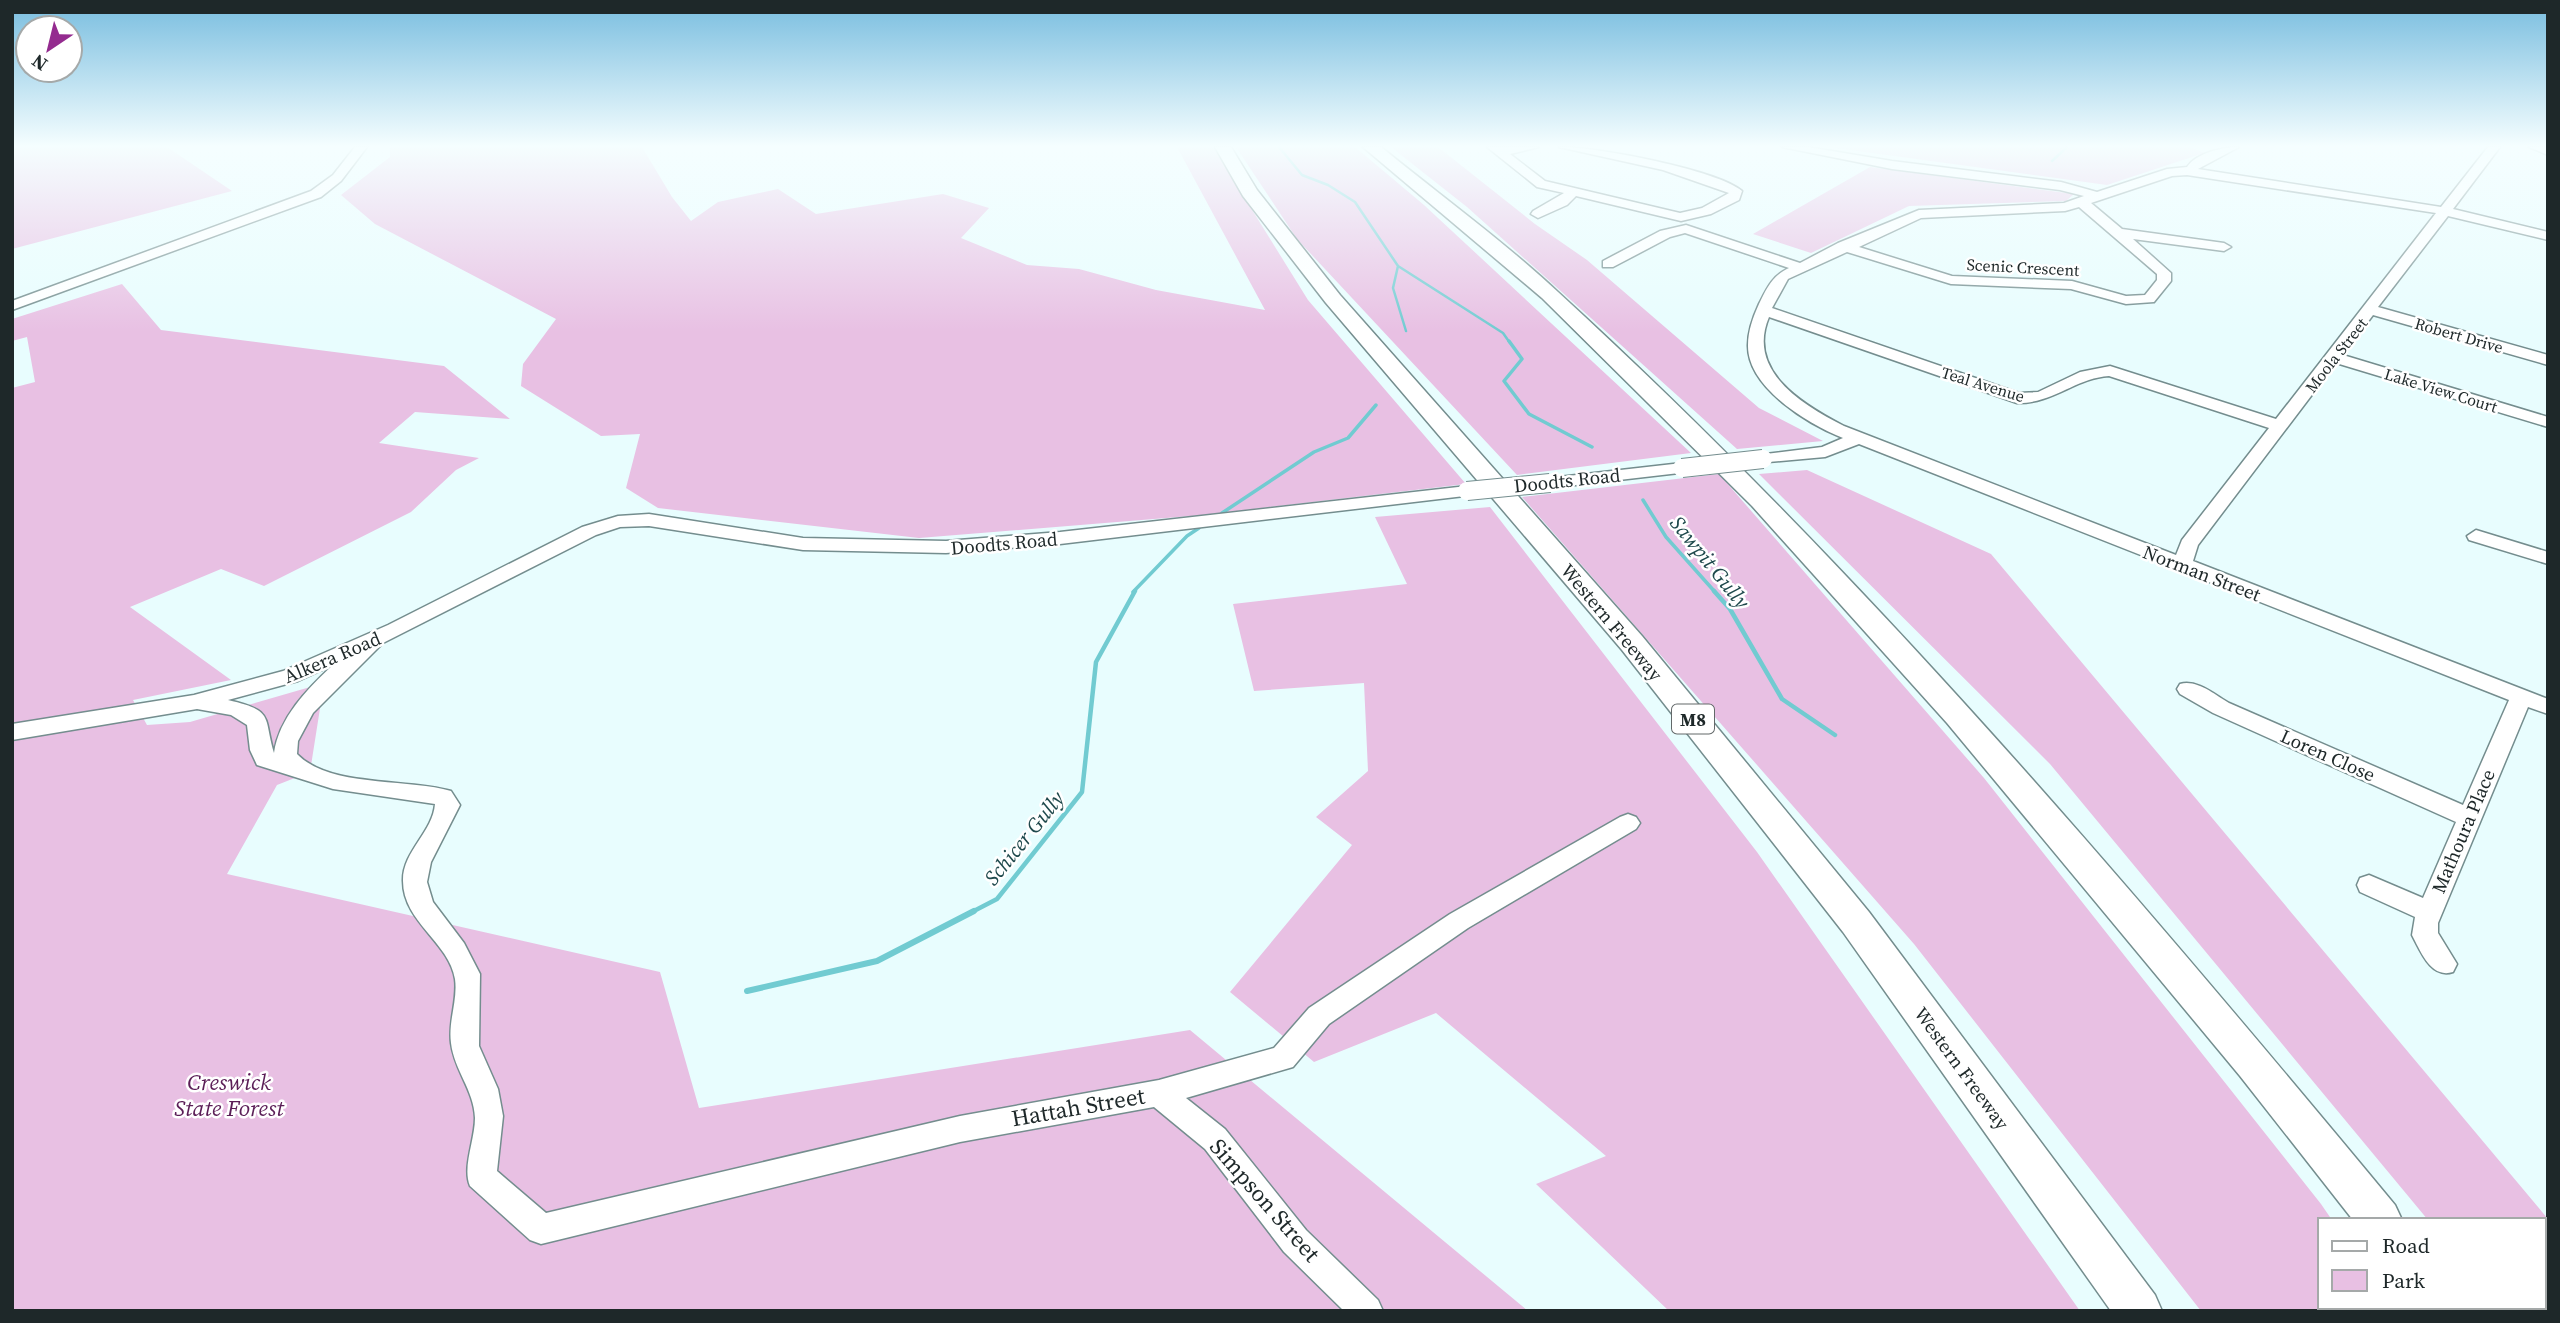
<svg xmlns="http://www.w3.org/2000/svg" width="2560" height="1323" font-family="'Source Serif 4',serif">
	<style>
		.green { fill: #e8c0e3 }
		.lines { fill: none; stroke-linecap: round; stroke-linejoin: round }
		.stream-far3 { stroke: #71cbd1; stroke-width: 2.5 }
		.stream-far2 { stroke: #71cbd1; stroke-width: 3.5 }
		.stream-far1 { stroke: #71cbd1; stroke-width: 4.5 }
		.stream { stroke: #71cbd1; stroke-width: 6 }
		.minor-casing { stroke: #748d8e; stroke-width: 3 }
		.highway-casing { stroke: #748d8e; stroke-width: 3 }
		.minor { fill: #fff; fill-rule: evenodd }
		.highway { fill: #fff; fill-rule: evenodd }
		.minor-bridge-casing { stroke: #748d8e; stroke-width: 20; stroke-linecap: butt }
		.minor-bridge { stroke: #fff; stroke-width: 18 }
		.labels { text-anchor: middle; dominant-baseline: central; stroke-width: 5; stroke-linejoin: round; paint-order: stroke }
		.far-street-label { font-size: 16px; fill: #1e2829; stroke: #fff }
		.shield { fill: #fff; stroke: #626869; stroke-width: 2 }
		.shield-label { font-size: 18px; font-weight: bold; fill: #1e2829 }
		.street-label { font-size: 19px; fill: #1e2829; stroke: #fff }
		.water-label { font-size: 21px; font-style: italic; fill: #1f494c; stroke: #fff }
		.near-park-label { font-size: 23px; font-style: italic; fill: #5b1e57; stroke: #fff }
		.near-street-label { font-size: 23px; fill: #1e2829; stroke: #fff }
	</style>
	<rect width="100%" height="100%" fill="#e8fdfe"/>
	<path class="green" d="M12,147H167L232,191L12,249Z
		M390,147H642L672,197L691,221L718,202L778,189L816,214L943,194L989,208L961,238L1027,265L1079,269L1156,290L1265,310L1177,147H1213L1308,300L1466,484L1203,515L919,538L658,508L626,488L640,434L601,436L521,386L523,364L556,319L375,224L341,195L390,157Z
		M1236,147H1355L1424,205L1691,453L1517,475L1297,239Z
		M1391,147H1438L1535,224L1587,260L1759,408L1823,441L1737,449L1467,207Z
		M1828,147H2190L2204,153L2107,185Z
		M1870,167L2074,194L2066,201L1909,206L1811,253L1753,234Z
		M122,284L161,330L444,366L510,419L415,412L379,443L479,458L456,470L411,512L264,586L221,569L130,607L231,680L133,700L147,725L190,722L324,683L310,772L277,785L227,874L660,972L699,1108L1190,1030L1528,1311H12V388L35,382L27,337L12,341V319Z
		M1807,470L1991,554L2548,1219V1311H2504L2501,1307H2544V1220H2428L2050,764L1759,474Z
		M1719,474L1984,778L2321,1204L2332,1220H2320V1307H2395L2397,1311H2201L1914,944L1522,497Z
		M1490,507L1757,852L2080,1311H1669L1536,1184L1606,1156L1436,1013L1314,1062L1230,992L1352,845L1316,817L1368,771L1364,683L1254,691L1233,604L1407,584L1375,517Z"/>
	<g class="lines">
		<path class="stream-far3" d="M1279,147L1302,175L1328,185L1355,202L1398,266L1393,288L1406,331
			M2052,161L2067,147
			M1398,266L1503,333L1510,343"/>
		<path class="stream-far2" d="M1509,341L1522,359L1504,381L1529,414L1592,447
			M1643,500L1666,537L1715,592
			M1222,513L1314,452L1348,438L1376,405
			M1133,592L1187,536L1199,528"/>
		<path class="stream-far1" d="M1714,591L1730,609L1782,699L1835,735
			M970,913L997,899L1082,792L1096,662L1135,591"/>
		<path class="stream" d="M747,991L877,961L974,911"/>
		<defs>
			<path id="minor" d="M355,147H367L341,181L321,197L12,310V301L311,191L333,175Z
				M1487,147H1539L1510,154L1545,181L1680,213L1702,208L1729,193L1663,170L1559,147C1593,146 1718,170 1742,191L1739,200L1711,214L1681,221L1576,196L1567,205L1538,218L1531,214L1533,211L1564,193L1537,187Z
				M1782,147H1808L1892,161L2061,182L2097,192L2167,169L2187,167C2196,153 2223,147 2239,147L2198,169L2441,207L2488,147H2500L2453,209L2548,232V240L2448,216L2378,307L2548,355V365L2373,315L2343,355L2548,417V427L2336,363L2198,545L2193,561L2548,699V714L2528,707L2438,923V933L2457,964L2453,972C2431,979 2421,952 2412,935L2415,917L2360,892L2357,885L2360,878L2369,875L2423,898L2456,822L2213,713L2180,694L2177,689L2180,684C2197,679 2215,695 2229,703L2463,805L2509,700L1859,444L1825,457L1757,463L1754,459L1757,455L1822,447L1843,438C1810,425 1747,388 1748,345C1748,331 1753,317 1759,304C1767,288 1772,276 1789,268L1685,233L1670,237L1613,267H1603V261L1660,231L1686,225L1800,263L1838,243L1919,210L2064,203L2084,196L2060,190L1892,169ZM2187,175L2436,213L2276,419L2110,366L2080,372L2038,392L2019,393L1772,308L1788,279L1847,252L1951,284L2071,289L2126,304L2154,302L2171,281V273L2133,239L2224,251L2231,247L2224,243L2122,229L2091,203L2172,176ZM2079,207L2157,274V280L2145,295L2126,296L2072,281L1952,276L1859,247L1921,218L2065,211ZM1769,317L2017,403C2052,404 2076,378 2109,376L2269,428L2182,540L2176,555L1844,426C1803,405 1746,371 1769,317Z
				M2529,147H2548V155Z
				M1682,463L1691,468L1688,472L1550,488L1541,483L1550,478Z
				M1467,486L1476,491L1473,495L1060,544L946,553L803,550L649,526L620,527L596,535L383,643L313,713L298,741L297,754C330,788 407,778 451,791L460,805L431,862L427,882L433,902L464,943L480,974L479,1046L498,1089L503,1116L497,1171L546,1213L960,1116L1159,1080L1274,1048L1309,1008L1450,914L1620,817L1628,814L1636,817L1640,823L1636,829L1468,928L1329,1024L1293,1067L1186,1098L1225,1129L1306,1230L1378,1300L1383,1311H1344L1284,1252L1205,1149L1154,1107L960,1142L541,1244L530,1240L470,1186C462,1167 475,1140 475,1118C474,1090 454,1070 451,1043C448,1021 458,1000 455,979C449,942 403,922 403,881C402,852 433,832 435,804L333,789L257,765L250,750L247,725L231,715L197,709L12,740V724L194,695L283,671L388,625L582,527L618,516L649,514L803,538L946,541L1060,532ZM333,665C307,689 279,718 274,753C263,716 275,711 228,700L298,681Z
				M2476,530L2548,552V564L2469,540L2467,536Z"/>
			<path id="highway" d="M1215,147H1231L1257,190L1340,295L1642,636L1869,912L2155,1295L2162,1311H2111L1843,932L1622,650L1326,303L1243,196Z
				M1363,147H1381C1440,195 1502,240 1558,292C1863,571 2132,888 2395,1205L2402,1220H2353L2240,1076L1947,723L1752,506L1542,298Z
				M2427,1307H2474L2476,1311H2429Z"/>
		</defs>
		<use href="#minor" class="minor-casing"/>
		<use href="#highway" class="highway-casing"/>
		<use href="#minor" class="minor"/>
		<use href="#highway" class="highway"/>
		<defs>
			<path id="minor-bridge" d="M1682,468L1763,459
				M1467,491L1550,483"/>
		</defs>
		<use href="#minor-bridge" class="minor-bridge-casing"/>
		<use href="#minor-bridge" class="minor-bridge"/>
	</g>
	<linearGradient id="sky" x2="0" y2="1"><stop stop-color="#78bddf"/><stop offset="0.44" stop-color="#f5feff"/><stop offset="1" stop-color="#f5feff" stop-opacity="0"/></linearGradient>
	<rect width="2560" height="332" fill="url(#sky)"/>
	<g class="labels">
		<g class="far-street-label">
			<text transform="translate(2023 267) rotate(3)">Scenic Crescent</text>
			<text transform="translate(2459 335) rotate(16)">Robert Drive</text>
			<text transform="translate(2336 355) rotate(-52)">Moola Street</text>
			<text transform="translate(1983 384) rotate(17)">Teal Avenue</text>
			<text transform="translate(2441 390) rotate(17)">Lake View Court</text>
		</g>
		<rect class="shield" x="1672" y="704.5" width="42" height="29" rx="5"/>
		<g class="shield-label">
			<text x="1693" y="719">M8</text>
		</g>
		<g class="street-label">
			<text transform="translate(1567 480) rotate(-6)">Doodts Road</text>
			<text transform="translate(1004 543) rotate(-5)">Doodts Road</text>
			<text transform="translate(2202 573) rotate(21)">Norman Street</text>
			<text transform="translate(1612 622) rotate(50)">Western Freeway</text>
			<text transform="translate(332 657) rotate(-23)">Alkera Road</text>
			<text transform="translate(2328 755) rotate(24)">Loren Close</text>
			<text transform="translate(2463 831) rotate(-67)">Mathoura Place</text>
			<text transform="translate(1962 1068) rotate(54)">Western Freeway</text>
		</g>
		<g class="water-label">
			<text transform="translate(1710 562) rotate(51)">Sawpit Gully</text>
			<text transform="translate(1024 838) rotate(-51)">Schicer Gully</text>
		</g>
		<g class="near-park-label">
			<text x="229" y="1082">Creswick<tspan x="229" dy="26">State Forest</tspan></text>
		</g>
		<g class="near-street-label">
			<text transform="translate(1078 1107) rotate(-10)">Hattah Street</text>
			<text transform="translate(1265 1200) rotate(49)">Simpson Street</text>
		</g>
	</g>
	<rect width="2560" height="1323" fill="none" stroke="#1e2829" stroke-width="28"/>
	<rect x="2318" y="1218" width="228" height="91" fill="#ffffff" stroke="#a5a9a9" stroke-width="2"/>
	<rect x="2332" y="1241" width="35" height="10" fill="#ffffff" stroke="#a5a9a9" stroke-width="2"/>
	<text x="2382" y="1253" font-size="21" fill="#1e2829">Road</text>
	<rect x="2332" y="1270" width="35" height="21" fill="#e8c0e3" stroke="#a5a9a9" stroke-width="2"/>
	<text x="2382" y="1288" font-size="21" fill="#1e2829">Park</text>
	<g transform="translate(49 49) rotate(215)"><circle r="33" fill="#ffffff" stroke="#a5a9a9" stroke-width="2"/>
	<path d="M0-5L12 26L0 18L-12 26Z" fill="#942b8f"/>
	<text y="-10" font-size="19" font-weight="bold" text-anchor="middle" fill="#1e2829">N</text>
	</g>
</svg>
